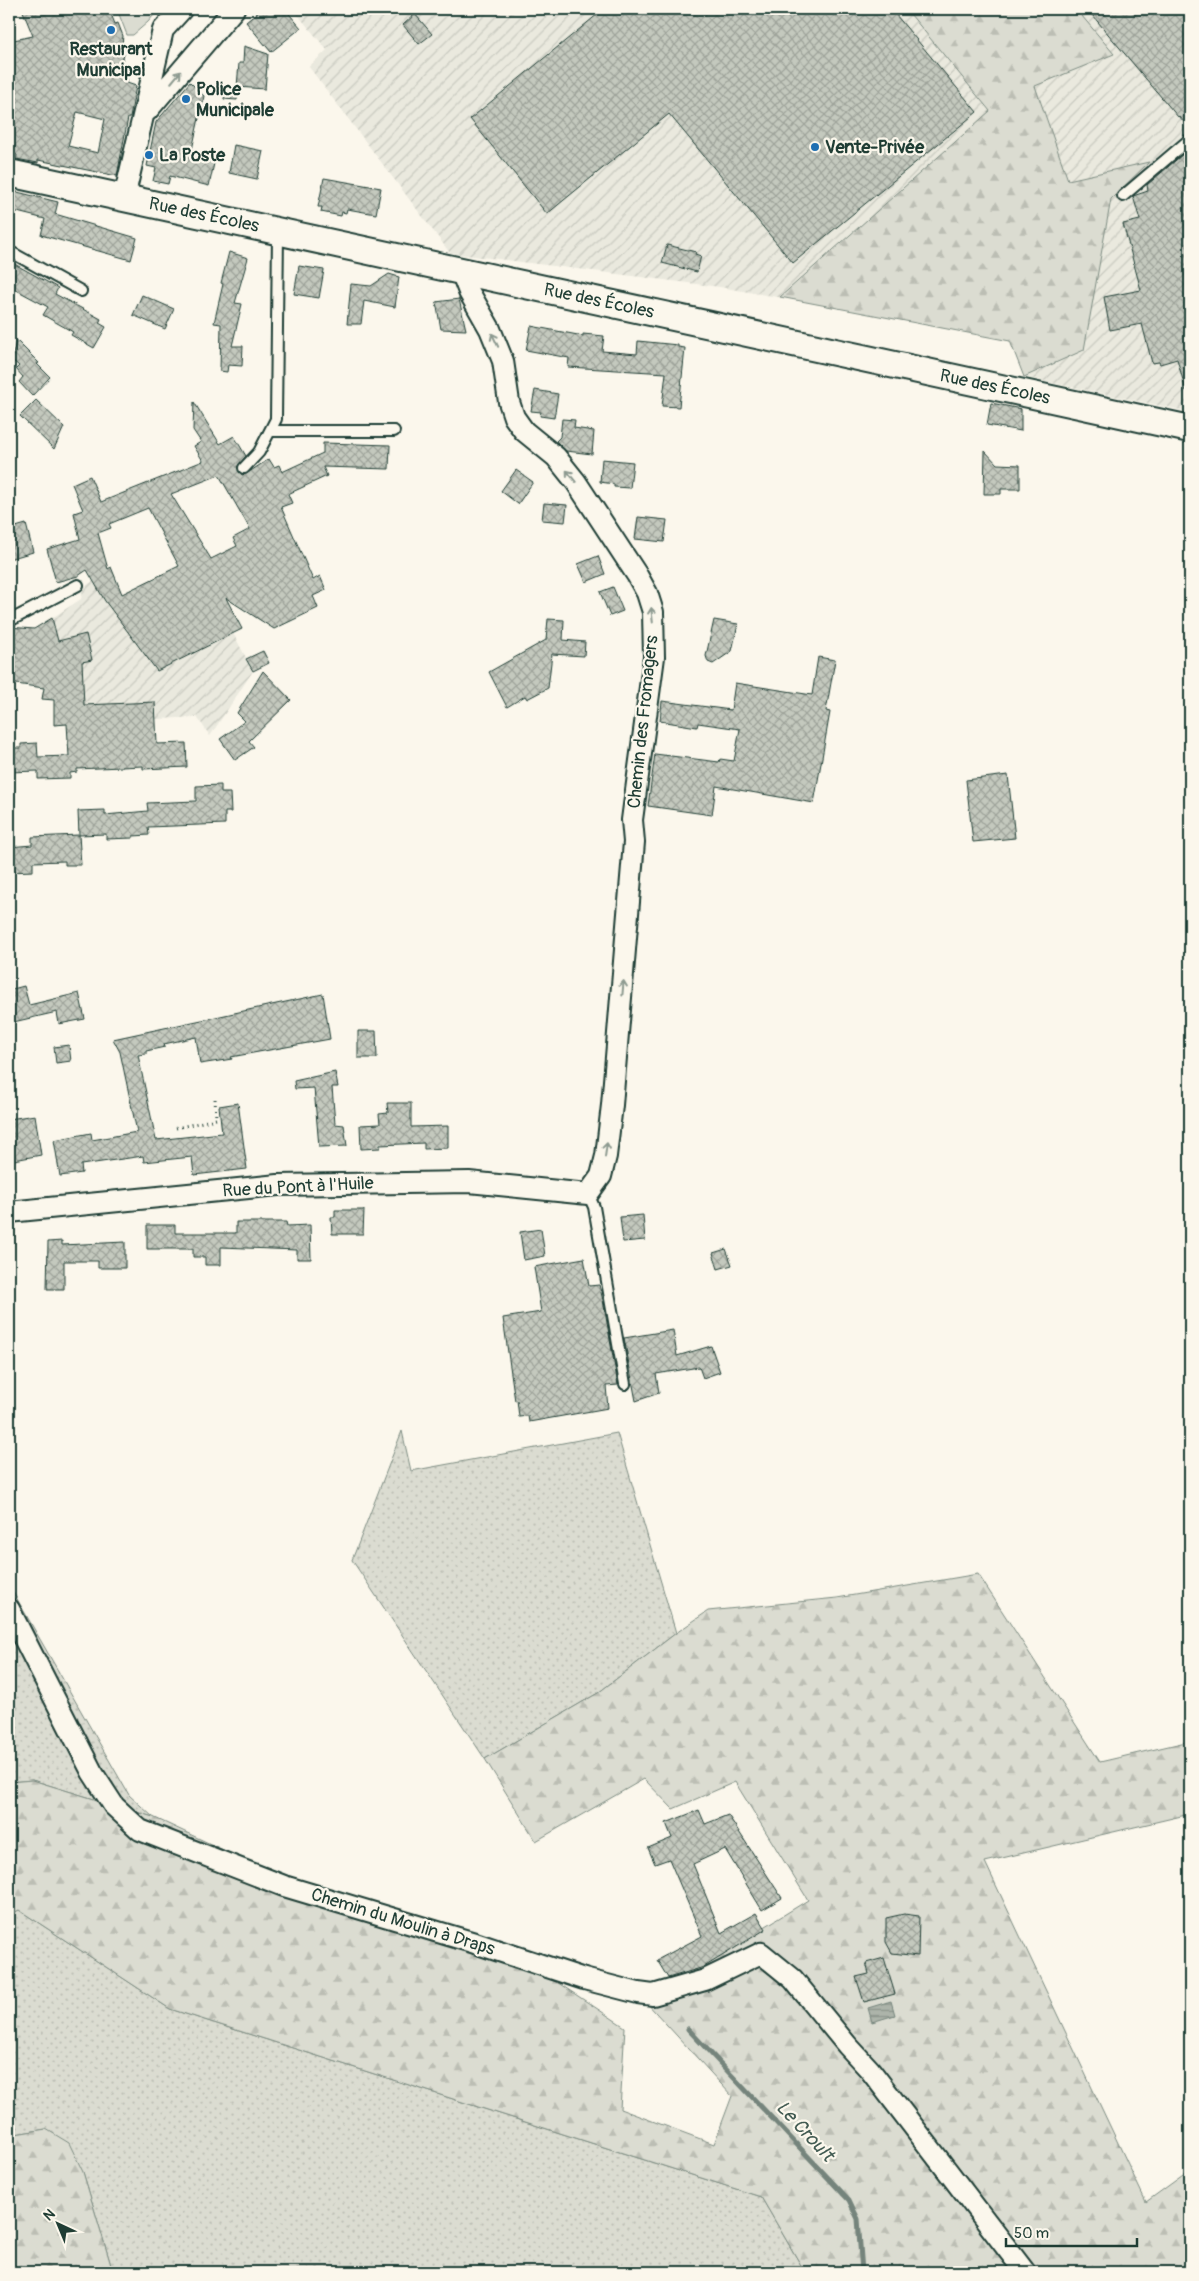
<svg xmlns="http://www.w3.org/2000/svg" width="1199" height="2281" font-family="Pangolin,sans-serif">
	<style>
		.industrial { fill: url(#industrial-furrows) }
		.grass { fill: url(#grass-dots); stroke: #7d8c82 }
		.forest { fill: url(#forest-firs); stroke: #7d8c82 }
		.park { fill: #dbdcd1; stroke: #7d8c82 }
		.water { fill: url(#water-rules); stroke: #74847b }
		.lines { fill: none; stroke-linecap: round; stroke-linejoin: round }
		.stream { stroke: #74847b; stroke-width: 5 }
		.building { fill: url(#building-cross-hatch); stroke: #1f3d34; fill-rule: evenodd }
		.service-casing { stroke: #1f3d34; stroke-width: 14 }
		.minor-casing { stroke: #1f3d34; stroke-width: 24 }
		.tertiary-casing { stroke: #1f3d34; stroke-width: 30 }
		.path { stroke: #1f3d34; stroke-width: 3; stroke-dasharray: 1 4; stroke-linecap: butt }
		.service { stroke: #fbf7ec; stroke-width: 10 }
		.minor { stroke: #fbf7ec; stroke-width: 20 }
		.tertiary { stroke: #fbf7ec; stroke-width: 26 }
		.oneway { stroke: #8d9a90 }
		.poi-dot { fill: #1f6fb2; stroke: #fbf7ec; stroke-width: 2 }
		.labels { text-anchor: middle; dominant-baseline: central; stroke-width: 4.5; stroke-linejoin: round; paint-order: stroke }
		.poi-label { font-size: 18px; font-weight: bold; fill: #1f3d34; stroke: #fbf7ec; text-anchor: start }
		.street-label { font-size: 18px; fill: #1f3d34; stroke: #fbf7ec }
		.water-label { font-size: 19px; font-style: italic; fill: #425b52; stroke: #fbf7ec }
	</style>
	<defs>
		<pattern id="industrial-furrows" width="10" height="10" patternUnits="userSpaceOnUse" patternTransform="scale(1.25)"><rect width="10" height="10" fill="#eae9de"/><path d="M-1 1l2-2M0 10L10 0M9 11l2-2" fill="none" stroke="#c8c9bf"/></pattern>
		<pattern id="grass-dots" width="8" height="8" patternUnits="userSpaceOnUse" patternTransform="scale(1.25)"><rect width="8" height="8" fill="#dbdcd1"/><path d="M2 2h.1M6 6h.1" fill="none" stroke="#bcbeb4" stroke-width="1.8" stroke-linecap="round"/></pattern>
		<pattern id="forest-firs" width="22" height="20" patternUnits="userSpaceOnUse" patternTransform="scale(1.25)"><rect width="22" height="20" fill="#dbdcd1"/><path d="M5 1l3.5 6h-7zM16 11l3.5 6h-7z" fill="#bcbeb4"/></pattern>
		<pattern id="water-rules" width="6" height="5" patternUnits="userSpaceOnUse" patternTransform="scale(1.25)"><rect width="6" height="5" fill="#adb4aa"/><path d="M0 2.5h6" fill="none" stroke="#8c948b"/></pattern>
		<pattern id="building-cross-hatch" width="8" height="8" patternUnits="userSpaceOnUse" patternTransform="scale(1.25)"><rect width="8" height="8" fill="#c4c9be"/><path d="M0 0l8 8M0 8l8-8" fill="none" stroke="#9fa49b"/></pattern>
	</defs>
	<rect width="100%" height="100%" fill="#fbf7ec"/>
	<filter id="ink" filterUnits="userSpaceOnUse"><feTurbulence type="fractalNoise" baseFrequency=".02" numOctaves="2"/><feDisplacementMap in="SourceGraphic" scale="10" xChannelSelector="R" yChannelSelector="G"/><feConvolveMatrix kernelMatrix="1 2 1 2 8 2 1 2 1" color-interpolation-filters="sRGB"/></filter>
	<g filter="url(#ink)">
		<path class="industrial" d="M293,9H1190V412L1024,377L1010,341L976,332L720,287L450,253L309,67L327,50Z
			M93,581L157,671L233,633L253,671L210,736L197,717L67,724L63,661L52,618L81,599L83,588Z"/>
		<path class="grass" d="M402,1431L411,1471L617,1433L676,1633L598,1693L485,1759L352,1560Z
			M9,1585L129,1795L153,1817L32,1780L9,1782Z
			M19,1910L170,2009L761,2197L805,2272H113L83,2172L46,2129L9,2135V1915Z"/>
		<path class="forest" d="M906,9H1076L1114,54L1035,86L1068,180L1149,162L1111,199L1084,350L1024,377L1010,341L780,297L990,111Z
			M978,1574L1100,1762L1190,1741V1814L985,1862L1146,2202L1190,2170V2272H805L761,2197L170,2009L19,1910L9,1915V1782L32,1780L153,1817L358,1913L543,1973L625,2027L620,2109L714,2144L732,2096L645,2001L808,1900L735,1782L673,1809L644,1779L536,1841L485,1759L598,1693L676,1633L708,1611L837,1598Z
			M46,2129L69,2143L83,2172L113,2272H9V2135Z"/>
		<path class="park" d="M117,9H159L148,22L133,35H127Z"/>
		<path class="water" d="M891,2001L895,2015L872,2022L868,2008Z"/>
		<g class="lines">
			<path class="stream" d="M688,2029L849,2200L858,2219L862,2272"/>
		</g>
		<path class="building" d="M22,9H109L115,24L118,23L123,36L122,44L126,46L120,71L128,73L127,83L136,86L130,118H128L117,176L38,160V163L16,159L17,155L9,153V41L33,36ZM77,112L105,119L98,153L68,146Z
			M262,9H285L301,28L271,52L246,22Z
			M604,9H891L977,112L793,263L669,114L547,214L470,119Z
			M1087,9H1190V129L1179,116L1178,117Z
			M415,14L432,34L419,44L403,25Z
			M244,46L268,54L265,89L237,87L239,63H243Z
			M190,82L204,96L191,154L215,159L209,186L170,176L168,184L153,181L156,168L147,166L156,122Z
			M225,86L238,87L237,100L224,99Z
			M234,145L263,151L257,179L229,173Z
			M1190,148V390L1186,391L1177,359L1160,364L1159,362L1152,363L1142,324L1110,330L1104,297L1141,290L1123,224L1140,220L1133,196L1148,191L1147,185Z
			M324,178L381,188L376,214L347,209L346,213L342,212L341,216L321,212L322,207H318Z
			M9,190L58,202L55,214L137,238L131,260L41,235L45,219L13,211V208L9,207Z
			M667,245L696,252L695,254L701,256L697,272L662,263Z
			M229,252L248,258L235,303L242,304L232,346H243L242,366L228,365L227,372L220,371L221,324L214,323L223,284L221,283Z
			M9,261L58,288L55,294L101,319L99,323L106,327L94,348L71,335L73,332L43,315L48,307L9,286Z
			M299,266L324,270L319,298L294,294Z
			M389,274L399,277L395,307L364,301L361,324H347L351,284L371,286Z
			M142,295L174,309L165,329L133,315Z
			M459,299L466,330L441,329L436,302Z
			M531,326L583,336V334L604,336L602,351L637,354L638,341L678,345V347L685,348L679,407L662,406L666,373L568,367L569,358L526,350Z
			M16,340L39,363L37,364L50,377L32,396L19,382L23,377L16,369L19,366L12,360Z
			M535,390L558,394L554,418L540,416L541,412L531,411Z
			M36,400L64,427L54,449L20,416Z
			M194,402L220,444L234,436L246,456L237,467L242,475L246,474L269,459L274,467L279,465L282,472L323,453V443L390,445L389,469L323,467L327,476L288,494L292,503L281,507L313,580L320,576L326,590L313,596L318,608L274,629L226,598L242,629L157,671L105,601L87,570L78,576L56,582L47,549L80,539L74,513L83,510L72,484L90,476L101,502L203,461L194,446L201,442L193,430ZM219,475L250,529L233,538L237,546L211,559L171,494ZM148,508L179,566L122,594L111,567L108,569L98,533L111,528L109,524Z
			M991,403L1021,409V431L987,425Z
			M562,419L575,420L574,428L594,431L592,454L566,451L556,441L560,437Z
			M985,451L997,464L1020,465V489H1001V494H984Z
			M602,459L633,462L630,488L614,487V484L600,482Z
			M516,470L533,482L518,504L501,491Z
			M544,503L567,505L565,522L542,520Z
			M638,517L667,520L664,542L635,539Z
			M26,524L33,552L9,559V529Z
			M598,556L605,574L586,582L578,564Z
			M613,587L623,611L610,616L600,592Z
			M52,618L58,641L86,634L92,660L82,662L84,705L155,702L157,744L186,743L187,767L143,769V766L77,769V772L70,773V778L38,779V771L9,772V748H21V744L37,743L38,757L69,756L67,724L54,725V700L42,699L44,688L9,683V627L34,629Z
			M548,619L564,620L563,640L585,642L584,656L552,654L548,688L527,699L525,696L507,707L489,672L546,640Z
			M714,620L738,624L732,651L713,664L708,662L706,656Z
			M263,651L269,663L253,671L246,659Z
			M818,657L835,660L826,711L830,712L814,803L716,786L712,815L648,806L655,754L719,762L720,759L734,761L740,729L698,723L697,727L660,721L662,701L731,710L735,683L812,695Z
			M263,671L291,700L249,741L254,747L235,760L220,739L245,721L237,713Z
			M1008,775L1015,838L973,842L966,780Z
			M221,785V793H230L231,812H225V824L148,827L149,835L133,836V838L106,839V834L79,835L81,865H65V861L33,862V871L9,872V847L32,845V837L79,835L78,811L105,810V815L148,811L147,803L196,801V786Z
			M24,986L29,1005L79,993L85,1019L59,1024L57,1012L9,1023V990Z
			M323,994L330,1039L231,1057L232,1059L200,1064L196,1037L164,1044L165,1047L146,1051V1054L138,1055L156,1140L222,1133L219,1106L238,1103L247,1169L194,1175L192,1157L144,1162L143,1156L81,1165L82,1173L60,1176L54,1140L91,1133L92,1140L137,1132L120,1052L113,1039Z
			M358,1031H376L377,1058H358Z
			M69,1045L71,1061L56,1063L54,1047Z
			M335,1072L338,1087H332L335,1124L344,1125L347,1146L319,1147L314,1088L295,1089L294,1081Z
			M387,1103H411V1127L448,1126V1148L424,1149V1143L380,1145V1148L361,1149L360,1125L380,1124L379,1114L388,1113Z
			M35,1115L41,1155L9,1161V1119Z
			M335,1210H364L363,1234H332L331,1217H335Z
			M643,1215L645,1240L623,1242L620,1217Z
			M236,1222H286L287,1226L310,1225L311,1259H297V1250L221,1247V1265H205V1257H193V1249H147V1225H175V1233H236Z
			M541,1229L545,1256L524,1260L520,1232Z
			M62,1241V1245L125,1242V1268H98V1261H64V1289H47L48,1242Z
			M726,1249L732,1265L718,1269L713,1253Z
			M584,1258L589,1286L599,1285L603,1300L618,1385L606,1386L608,1408L529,1422L528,1416L519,1417L517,1400L515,1401L503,1318L541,1312L534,1267Z
			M673,1330L677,1356L711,1346L720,1372L703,1378L699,1367L656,1374L659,1393L636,1401L624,1338Z
			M699,1810L705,1824L728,1815L782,1898L762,1910L725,1849L693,1864L721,1933L756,1913L766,1929L704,1967L668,1978L657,1960L702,1936L669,1859L655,1864L648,1848L672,1838L666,1823Z
			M904,1914L919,1916L918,1956L892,1953L886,1942V1918Z
			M884,1958L895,1994L864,2002L856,1977L869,1974L866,1963Z"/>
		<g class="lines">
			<defs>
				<path id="service" d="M1123,196L1190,139
					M9,251L81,291
					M271,431H394
					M244,468L259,452L276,419L278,233
					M9,619H13L78,585
					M588,1194L594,1207L625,1384"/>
				<path id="minor" d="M147,111L234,9
					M124,198L163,30L182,9
					M9,1212L278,1185L469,1182L588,1194L601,1176L606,1156L612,1105L634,842L632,820L654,657L653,612L647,593L637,575L576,482L556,457L524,431L514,417L509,402L503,361L490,329L469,292L461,271
					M9,1609L92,1772L114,1806L140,1830L284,1886L475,1943L584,1979L638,1993L653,1995L705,1980L761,1953L793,1979L847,2045L870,2070L1025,2272"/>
				<path id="tertiary" d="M9,173L1190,429"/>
			</defs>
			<use href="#service" class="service-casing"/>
			<use href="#minor" class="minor-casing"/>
			<use href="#tertiary" class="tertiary-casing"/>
			<path class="path" d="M176,1128L216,1119L215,1098"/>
			<use href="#service" class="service"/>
			<use href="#minor" class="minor"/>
			<use href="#tertiary" class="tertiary"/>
		</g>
		<defs><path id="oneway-shaft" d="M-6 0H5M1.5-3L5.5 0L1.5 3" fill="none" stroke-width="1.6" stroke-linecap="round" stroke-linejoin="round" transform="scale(1.25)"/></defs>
		<g class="oneway">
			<use href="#oneway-shaft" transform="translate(176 77) rotate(-50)"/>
			<use href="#oneway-shaft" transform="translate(495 340) rotate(-115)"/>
			<use href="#oneway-shaft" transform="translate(571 476) rotate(-129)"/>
			<use href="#oneway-shaft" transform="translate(652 615) rotate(-96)"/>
			<use href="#oneway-shaft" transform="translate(623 988) rotate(-85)"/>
			<use href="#oneway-shaft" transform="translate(606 1150) rotate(-82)"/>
		</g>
	</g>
	<g class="poi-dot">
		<circle cx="111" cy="30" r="5"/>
		<circle cx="186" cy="99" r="5"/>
		<circle cx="815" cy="147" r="5"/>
		<circle cx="149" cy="155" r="5"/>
	</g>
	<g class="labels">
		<g class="poi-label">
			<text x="111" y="49" text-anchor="middle">Restaurant<tspan x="111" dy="21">Municipal</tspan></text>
			<text x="196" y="89">Police<tspan x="196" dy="21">Municipale</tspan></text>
			<text x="825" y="147">Vente-Privée</text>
			<text x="159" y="155">La Poste</text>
		</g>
		<g class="street-label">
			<text transform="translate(204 215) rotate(12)">Rue des Écoles</text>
			<text transform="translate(599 301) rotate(12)">Rue des Écoles</text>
			<text transform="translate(995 387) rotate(12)">Rue des Écoles</text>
			<text transform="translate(643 722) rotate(-84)">Chemin des Fromagers</text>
			<text transform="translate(298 1187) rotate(-3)">Rue du Pont à l'Huile</text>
			<text transform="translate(403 1922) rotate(17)">Chemin du Moulin à Draps</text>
		</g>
		<g class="water-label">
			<text transform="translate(805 2131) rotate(47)">Le Croult</text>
		</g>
	</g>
	<rect width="1199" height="2281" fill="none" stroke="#fbf7ec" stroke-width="30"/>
	<rect x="15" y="15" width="1169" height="2251" fill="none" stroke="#1f3d34" stroke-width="2" filter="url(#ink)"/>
	<g transform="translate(58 2224) rotate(316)" stroke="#fbf7ec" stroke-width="4" paint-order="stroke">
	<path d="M0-4L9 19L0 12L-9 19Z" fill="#1f3d34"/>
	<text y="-8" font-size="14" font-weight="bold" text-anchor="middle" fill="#1f3d34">N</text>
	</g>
	<path d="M1006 2238v8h131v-8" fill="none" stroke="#1f3d34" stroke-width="2.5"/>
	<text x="1014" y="2238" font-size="15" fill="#1f3d34" stroke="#fbf7ec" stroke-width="4" paint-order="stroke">50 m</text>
</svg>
